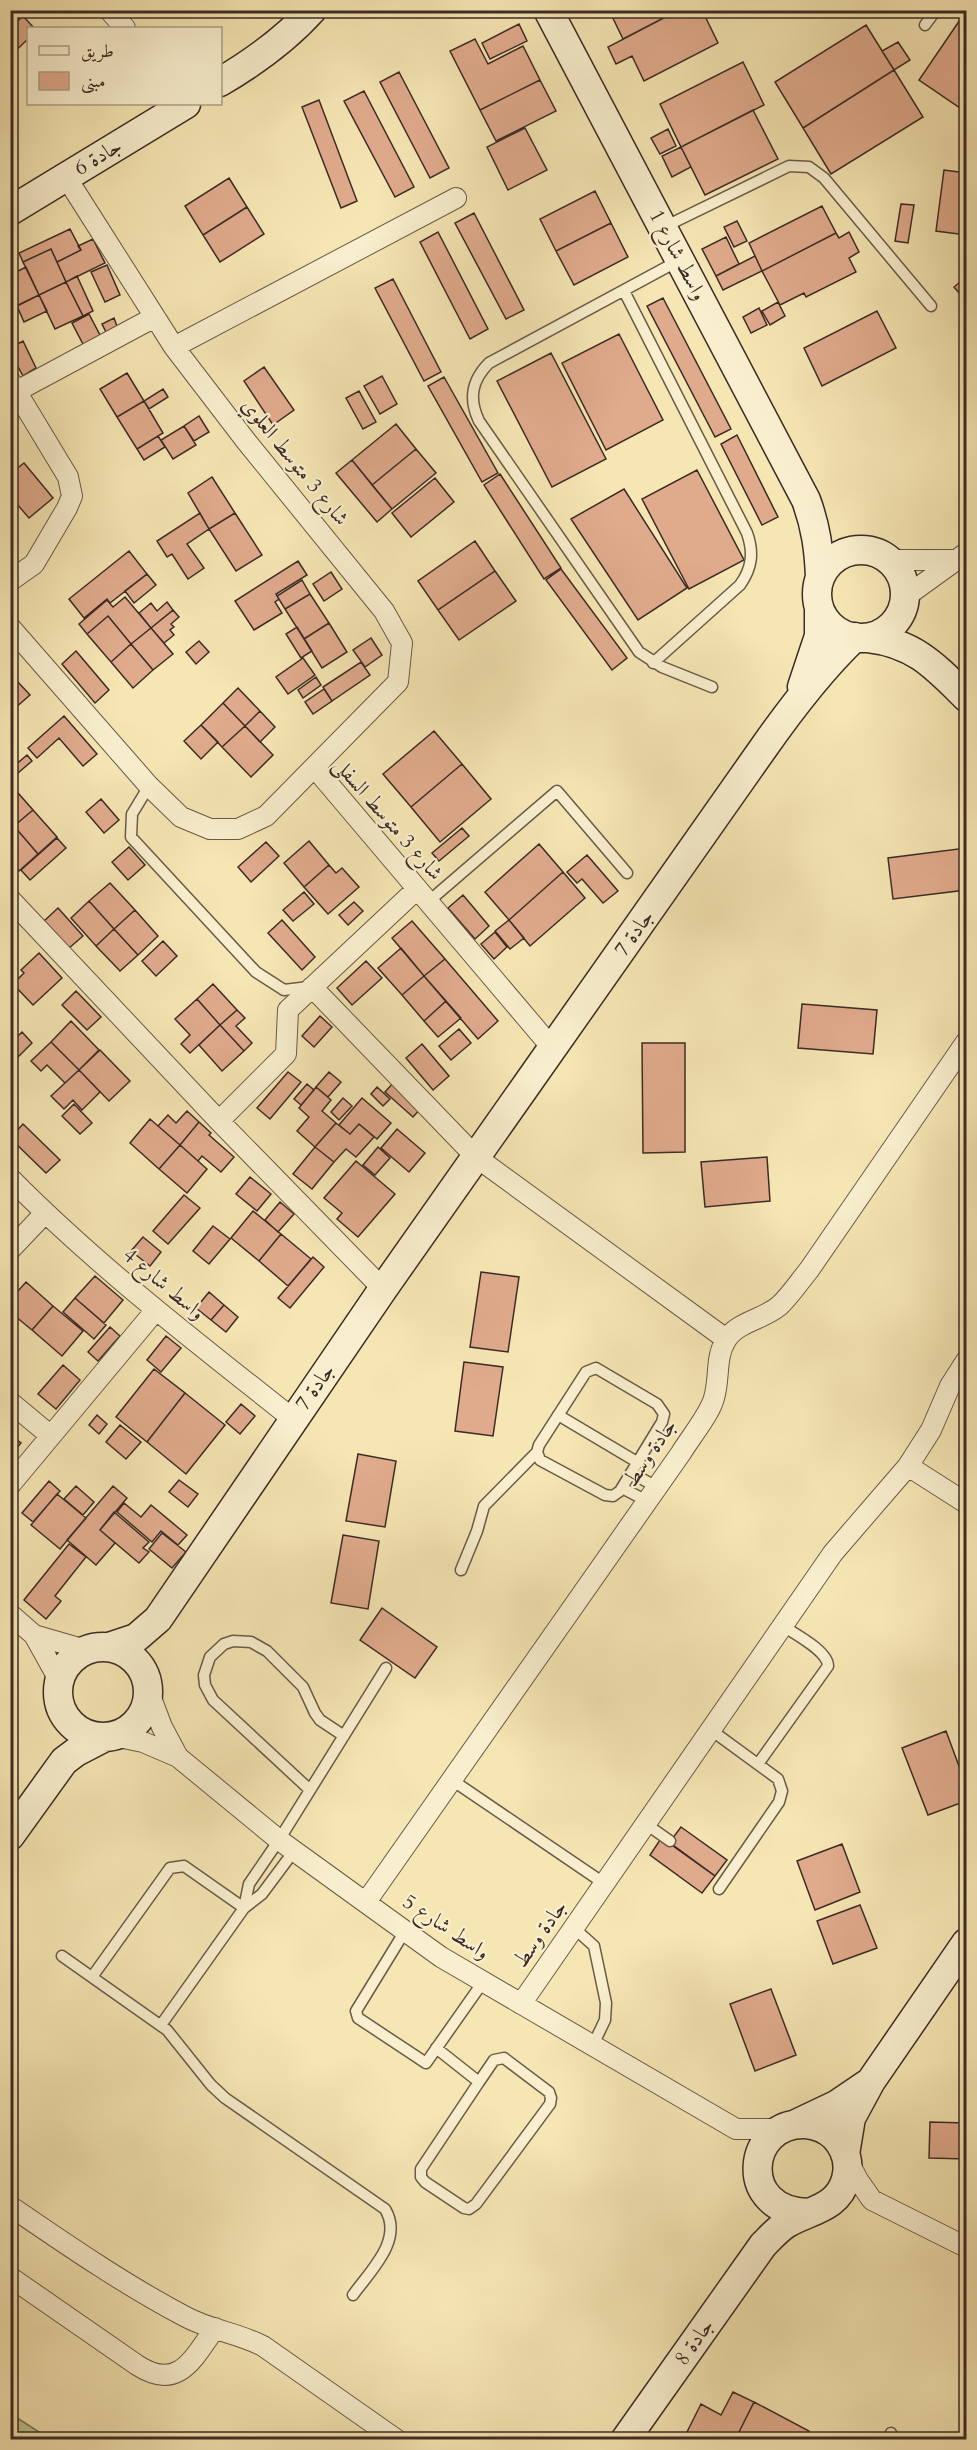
<svg xmlns="http://www.w3.org/2000/svg" width="977" height="2450" font-family="Cardo,Amiri,serif">
	<style>
		.green { fill: #bdc58c; stroke: #7c7858; stroke-width: 1.5 }
		.building { fill: #e0ab8d; stroke: #3c2b25; stroke-width: 1.5 }
		.lines { fill: none; stroke-linecap: round; stroke-linejoin: round }
		.lane-casing { stroke: #6a5a49; stroke-width: 13 }
		.street-casing { stroke: #6a5a49; stroke-width: 22 }
		.secondary-casing { stroke: #3c2b25; stroke-width: 31 }
		.lane { stroke: #f9efce; stroke-width: 10 }
		.street { stroke: #f9efce; stroke-width: 20 }
		.secondary { stroke: #f9efce; stroke-width: 28 }
		.labels { text-anchor: middle; dominant-baseline: central; stroke-width: 4.5; stroke-linejoin: round; paint-order: stroke }
		.street-label { font-size: 21px; fill: #3c2b25; stroke: #f9efce }
	</style>
	<rect width="100%" height="100%" fill="#f6e6b4"/>
	<filter id="stains"><feTurbulence type="fractalNoise" baseFrequency=".00333" numOctaves="4"/><feColorMatrix values="0 0 0 0 .2 0 0 0 0 .09 0 0 0 0 .02 0 0 0 .5 -.17"/></filter>
	<radialGradient id="worn" r=".72"><stop offset=".6" stop-color="#630" stop-opacity="0"/><stop offset="1" stop-color="#630" stop-opacity=".3"/></radialGradient>
	<path class="green" d="M11,2414L50,2439H11Z"/>
	<path class="building" d="M609,10H679L623,39Z
		M679,10H702L718,43L644,81L632,56L616,64L608,47Z
		M966,11V112L919,80Z
		M23,16L34,28H28V39L10,56V28Z
		M519,24L527,41L490,59L482,43Z
		M866,25L894,70L803,128L775,82Z
		M475,39L488,64L523,46L540,80L480,110L450,51Z
		M898,42L910,60L894,70L882,51Z
		M743,62L764,105L681,147L660,104Z
		M894,70L923,117L831,174L803,128Z
		M399,72L449,168L430,178L380,82Z
		M540,80L556,111L496,141L480,110Z
		M364,91L414,187L395,197L344,101Z
		M319,100L357,201L341,208L302,107Z
		M753,110L778,159L705,195L681,147Z
		M525,128L547,170L508,190L487,147Z
		M668,129L676,146L660,154L651,138Z
		M681,147L691,167L672,177L662,156Z
		M944,170L966,173V235L936,231Z
		M229,178L247,207L203,235L185,206Z
		M595,191L611,223L556,251L540,219Z
		M901,204L914,205L908,243L895,241Z
		M822,206L836,233L762,271L749,243Z
		M247,207L264,234L220,262L203,235Z
		M474,213L524,310L506,319L455,223Z
		M737,221L747,241L734,247L724,227Z
		M611,223L628,257L574,285L556,251Z
		M70,229L81,250L57,262L51,249L23,262L19,253Z
		M438,232L488,329L470,339L420,242Z
		M849,232L859,252L849,258L856,272L806,297L804,293L780,305L762,271L836,233L839,238Z
		M726,237L739,264L716,276L702,249Z
		M93,239L105,263L66,282L57,262L81,250L78,246Z
		M51,249L66,282L39,295L23,262Z
		M755,256L762,271L723,290L716,276Z
		M107,265L120,295L105,302L91,272Z
		M26,267L39,295L10,309V275Z
		M77,276L93,311L83,316L66,282Z
		M966,277V301L954,287Z
		M393,279L441,372L424,381L375,288Z
		M66,282L83,316L55,329L39,295Z
		M39,295L47,311L24,322L17,306Z
		M663,298L731,429L715,437L647,306Z
		M778,302L785,316L770,325L762,311Z
		M759,308L767,325L751,333L743,317Z
		M877,311L896,348L822,386L804,348Z
		M89,314L101,337L84,346L72,323Z
		M114,318L118,329L107,334L102,324Z
		M619,334L663,420L606,450L562,363Z
		M23,341L36,368L23,376L10,352V348Z
		M551,353L606,459L552,487L497,381Z
		M264,367L294,410L273,425L244,381Z
		M127,373L144,401L117,417L100,389Z
		M382,376L397,404L380,414L364,386Z
		M444,377L498,473L482,482L428,386Z
		M163,389L168,397L149,409L144,401Z
		M359,391L376,422L363,429L346,398Z
		M144,401L163,433L137,449L117,417Z
		M199,416L209,432L194,441L184,426Z
		M396,424L416,449L372,485L352,460Z
		M184,426L196,445L173,459L161,440Z
		M737,435L778,517L762,525L721,444Z
		M158,436L165,447L144,460L137,449Z
		M416,449L436,473L392,509L372,485Z
		M352,460L392,509L377,522L336,473Z
		M24,463L53,498L29,518L10,496V474Z
		M697,470L744,560L689,589L642,499Z
		M500,474L561,568L544,579L484,485Z
		M212,477L235,513L209,529L188,493Z
		M435,478L454,502L411,537L392,513Z
		M624,489L687,588L638,620L571,519Z
		M200,513L209,529L187,544L204,568L188,579L172,554L167,557L157,541Z
		M235,513L262,555L236,571L209,529Z
		M475,541L495,571L438,610L418,581Z
		M129,551L147,574L110,603L107,599L84,618L69,599Z
		M298,561L307,575L276,594L279,599L275,602L282,613L254,630L235,601Z
		M561,569L627,658L612,670L546,580Z
		M495,571L516,601L459,640L438,610Z
		M331,572L342,589L324,601L313,584Z
		M147,574L156,585L134,603L125,591Z
		M302,580L310,594L285,609L277,596Z
		M310,594L329,623L304,639L285,609Z
		M125,597L151,628L131,644L108,616L87,634L79,624L107,600L113,607Z
		M167,602L173,610L151,628L139,613L151,603L157,611Z
		M173,610L179,617L171,624L174,627L170,630L174,635L164,643L151,628Z
		M108,616L131,644L111,662L87,634Z
		M329,623L347,652L322,668L304,639Z
		M297,627L312,651L301,658L286,634Z
		M151,628L173,654L153,670L131,644Z
		M371,638L382,655L365,667L353,650Z
		M199,641L209,652L196,664L186,652Z
		M131,644L153,670L133,688L111,662Z
		M76,651L109,690L95,703L62,664Z
		M303,658L315,675L288,694L276,677Z
		M361,662L370,675L332,701L323,687Z
		M316,677L321,685L303,698L298,690Z
		M17,681L30,695L14,709L10,704V687Z
		M238,688L260,711L245,726L223,703Z
		M324,689L332,701L313,714L305,702Z
		M223,703L245,726L222,747L201,725Z
		M260,711L275,727L260,742L245,726Z
		M64,716L97,754L83,766L59,738L37,758L28,748Z
		M201,725L218,742L201,759L184,741Z
		M245,726L273,755L251,777L222,747Z
		M434,731L462,764L411,807L383,774Z
		M27,755L32,761L18,773L13,767Z
		M462,764L491,799L440,842L411,807Z
		M11,785L33,810L14,826L10,822Z
		M101,799L119,820L104,833L86,812Z
		M33,810L57,837L38,854L14,826Z
		M14,826L38,854L19,871L10,861V829Z
		M462,828L469,836L439,861L432,853Z
		M57,838L66,848L30,880L21,870Z
		M309,841L329,865L304,887L284,863Z
		M266,842L279,856L251,882L238,867Z
		M539,844L563,872L509,920L485,892Z
		M129,847L145,865L128,880L112,862Z
		M966,848V890L893,899L888,858Z
		M587,855L618,891L603,903L582,879L577,883L567,872Z
		M329,865L336,873L342,868L359,887L328,914L304,887Z
		M563,872L585,898L530,946L509,920Z
		M110,883L135,910L114,929L89,901Z
		M304,892L314,904L293,921L283,910Z
		M463,895L489,926L475,939L448,908Z
		M89,901L114,929L96,946L71,918Z
		M354,902L363,911L348,925L339,915Z
		M58,908L83,936L68,949L44,921Z
		M135,910L158,936L138,955L114,929Z
		M282,920L315,957L302,970L268,933Z
		M509,920L524,938L510,949L495,931Z
		M412,921L445,959L424,976L392,938Z
		M114,929L138,955L120,971L96,946Z
		M495,932L507,947L494,959L481,944Z
		M163,941L177,956L156,976L142,961Z
		M401,948L424,976L402,995L378,968Z
		M39,953L62,978L33,1005L13,984L24,973L21,970Z
		M445,959L498,1021L478,1039L424,976Z
		M366,961L382,978L352,1005L337,988Z
		M424,976L446,1001L424,1021L402,995Z
		M213,984L237,1010L220,1025L197,999Z
		M76,991L101,1017L87,1030L62,1005Z
		M197,999L220,1025L190,1053L181,1044L190,1035L175,1019Z
		M446,1001L461,1018L438,1037L424,1021Z
		M802,1004L877,1010L873,1054L798,1048Z
		M237,1010L245,1018L236,1026L252,1043L244,1051L220,1025Z
		M320,1016L332,1027L314,1047L302,1036Z
		M71,1021L99,1050L79,1070L51,1042Z
		M220,1025L244,1051L222,1071L199,1045Z
		M459,1029L471,1043L451,1060L439,1046Z
		M22,1032L32,1043L10,1065V1044Z
		M51,1042L79,1070L65,1083L47,1065L41,1071L31,1061Z
		M642,1043H685V1152L643,1153Z
		M422,1044L449,1076L433,1090L406,1058Z
		M100,1050L130,1081L109,1101L79,1070Z
		M79,1070L100,1092L82,1110L73,1100L64,1109L51,1096Z
		M288,1072L301,1082L270,1119L257,1108Z
		M329,1072L341,1082L328,1097L316,1087Z
		M394,1082L422,1107L413,1117L385,1092Z
		M307,1084L314,1090L301,1105L294,1099Z
		M316,1087L331,1100L322,1111L336,1123L315,1147L297,1131L309,1117L299,1108Z
		M377,1087L390,1099L383,1106L371,1094Z
		M343,1098L352,1106L339,1120L331,1112Z
		M362,1098L391,1123L377,1139L359,1124L350,1134L339,1125Z
		M74,1104L92,1123L80,1134L62,1116Z
		M187,1111L199,1122L180,1145L158,1126L168,1115L176,1123Z
		M150,1119L180,1145L159,1169L130,1143Z
		M199,1122L211,1133L209,1135L234,1157L221,1172L202,1156L198,1161L180,1145Z
		M336,1123L350,1134L359,1124L374,1137L356,1157L346,1149L334,1162L315,1147Z
		M23,1124L60,1160L46,1173L10,1138Z
		M397,1129L425,1153L409,1172L381,1148Z
		M180,1145L207,1169L187,1193L159,1169Z
		M315,1147L334,1162L312,1189L293,1174Z
		M378,1147L390,1158L375,1175L363,1165Z
		M767,1157L770,1201L705,1207L701,1162Z
		M356,1161L395,1194L358,1237L337,1219L342,1213L324,1198Z
		M250,1177L271,1194L257,1211L236,1194Z
		M184,1195L200,1208L168,1244L153,1231Z
		M280,1202L294,1214L278,1232L265,1220Z
		M253,1211L281,1234L259,1261L231,1238Z
		M213,1226L230,1239L209,1264L193,1251Z
		M281,1234L311,1259L288,1286L259,1261Z
		M143,1237L161,1252L150,1266L131,1251Z
		M313,1257L324,1267L290,1308L278,1298Z
		M481,1272L519,1277L508,1352L470,1347Z
		M95,1276L123,1300L104,1323L75,1298Z
		M26,1282L53,1306L32,1330L10,1312V1300Z
		M209,1292L224,1305L211,1320L196,1308Z
		M75,1298L106,1325L94,1339L63,1312Z
		M224,1305L238,1317L226,1332L211,1320Z
		M53,1306L83,1331L62,1356L32,1330Z
		M110,1327L120,1336L98,1361L88,1352Z
		M166,1336L181,1348L161,1372L147,1360Z
		M464,1362L503,1367L493,1436L455,1431Z
		M63,1365L80,1380L56,1409L38,1394Z
		M154,1369L185,1393L147,1442L116,1417Z
		M185,1393L225,1425L186,1474L147,1442Z
		M241,1404L255,1416L240,1434L226,1422Z
		M97,1415L107,1424L99,1434L89,1425Z
		M120,1425L141,1442L126,1459L106,1442Z
		M10,1435L21,1443L12,1454L10,1453Z
		M10,1453L21,1461L10,1473Z
		M358,1454L396,1461L385,1527L346,1521Z
		M179,1480L198,1494L188,1507L169,1492Z
		M49,1481L60,1491L33,1522L22,1513Z
		M76,1486L94,1502L83,1515L64,1499Z
		M113,1486L127,1498L100,1530L115,1543L96,1565L67,1540Z
		M57,1494L86,1518L60,1549L31,1525Z
		M124,1503L141,1517L151,1505L187,1535L178,1545L161,1531L152,1542L117,1512Z
		M114,1512L149,1542L143,1548L149,1552L139,1563L100,1530Z
		M162,1533L186,1552L172,1568L149,1549Z
		M343,1535L379,1541L368,1609L331,1603Z
		M69,1544L86,1557L55,1596L61,1601L46,1619L24,1600Z
		M382,1608L437,1647L415,1678L360,1640Z
		M946,1731L966,1785V1801L928,1815L902,1748Z
		M681,1827L727,1860L715,1876L669,1843Z
		M662,1837L715,1876L702,1893L650,1855Z
		M842,1844L860,1892L815,1910L797,1861Z
		M860,1905L877,1948L833,1964L817,1921Z
		M771,1989L796,2055L755,2071L730,2004Z
		M930,2122L966,2123V2159L929,2158Z
		M733,2392L754,2402L735,2440H683L701,2404L721,2415Z
		M754,2402L809,2431L804,2440H735Z"/>
	<g class="lines">
		<defs>
			<path id="lane" d="M925,25L936,10
				M664,227L789,166L809,167L824,178L931,306
				M678,261L489,363C472,380 468,398 479,421L639,652L662,667L712,687
				M624,291L747,533C754,553 752,568 740,585L653,663
				M149,786L132,814L131,837L256,972L284,990L309,987
				M428,902L557,791L627,873
				M596,1368L657,1404L664,1414L662,1422L620,1491L613,1496L605,1495L540,1460L537,1452L539,1445L586,1372Z
				M558,1415L637,1462
				M631,1473L657,1487
				M622,1488L647,1501
				M461,1570L477,1531L484,1506L537,1452
				M711,1730L778,1779L782,1791L779,1802L719,1889
				M758,1764L828,1666C828,1651 795,1634 783,1626
				M452,1780L605,1884
				M310,1790L213,1700L205,1685L204,1675L210,1657L224,1644L233,1641L251,1642L267,1651L303,1687L315,1713L320,1720L344,1736
				M646,1824L670,1841
				M244,1908L249,1884L279,1840L386,1668
				M574,1928L594,1946L606,2003L605,2020L593,2045
				M405,1931L356,2011L358,2018L426,2063L483,1982
				M62,1956L167,2030L211,2085L225,2098L385,2209C404,2240 370,2271 353,2295
				M92,1977L170,1868L184,1866L244,1908
				M161,2025L244,1908L262,1894L294,1851
				M436,2048L479,2082L494,2060L504,2058L549,2092L551,2098L550,2104L476,2204L469,2209L464,2208L425,2182L421,2177V2169L479,2082
				M888,2440L891,2433"/>
			<path id="street" d="M109,10L125,28
				M174,347L456,198
				M10,381L68,477L72,496L67,508L34,564L10,581
				M17,391L153,318
				M889,560H955
				M905,597L966,553
				M10,627L149,786L181,817L210,829H238L266,816L398,682L402,643L384,611L246,441L174,347L66,177
				M315,768L553,1049
				M10,899L219,1121L383,1289
				M312,987L476,1157L726,1339
				M219,1121L286,1054L288,1010L417,889
				M10,1178C98,1267 196,1342 293,1419
				M10,1250L45,1213
				M10,1402L51,1436
				M908,1466L966,1503
				M10,1485L155,1311
				M10,1614L34,1635L59,1680
				M34,1635L86,1650
				M148,1690L162,1727L178,1757
				M114,1736L143,1742L178,1757L279,1840L441,1957L736,2129H781
				M366,1902L681,1453C690,1438 710,1414 714,1398C720,1379 715,1357 726,1340C737,1322 762,1320 779,1306C790,1296 799,1282 809,1270L966,1042
				M521,2004L833,1553L908,1466L931,1430L950,1386L966,1361
				M847,2159L858,2180L872,2200L966,2247
				M10,2206C67,2245 125,2285 186,2317C210,2330 238,2333 263,2346L397,2440
				M10,2277L137,2365C178,2392 193,2359 215,2328"/>
			<path id="secondary" d="M548,10L806,500C816,527 819,550 820,578
				M220,82C254,62 286,39 312,10
				M10,211L186,104
				M817 594a44 44 0 1 1 88 0a44 44 0 1 1-88 0Z
				M868,638C914,643 935,666 966,697
				M802,687L819,636V607
				M58 1692a45 45 0 1 1 90 0a45 45 0 1 1-90 0Z
				M109,1647L136,1638L158,1619L383,1289L762,750C790,710 820,670 855,637
				M10,1836L64,1761L76,1752L103,1738
				M796,2124L836,2105L867,2084
				M845,2154L851,2118L871,2081L966,1943
				M625,2440L763,2245C770,2238 778,2229 786,2224C809,2210 838,2209 846,2179C850,2164 846,2149 835,2137C827,2129 817,2125 806,2124C746,2121 736,2212 809,2213"/>
		</defs>
		<use href="#lane" class="lane-casing"/>
		<use href="#street" class="street-casing"/>
		<use href="#secondary" class="secondary-casing"/>
		<use href="#lane" class="lane"/>
		<use href="#street" class="street"/>
		<use href="#secondary" class="secondary"/>
	</g>
	<g class="labels">
		<g class="street-label">
			<text transform="translate(98 157) rotate(-31)">جادة 6</text>
			<text transform="translate(678 255) rotate(62)">واسط شارع 1</text>
			<text transform="translate(295 462) rotate(51)">شارع 3 متوسط العلوي</text>
			<text transform="translate(388 819) rotate(49)">شارع 3 متوسط السفلى</text>
			<text transform="translate(634 933) rotate(-55)">جادة 7</text>
			<text transform="translate(164 1284) rotate(40)">واسط شارع 4</text>
			<text transform="translate(315 1387) rotate(-55)">جادة 7</text>
			<text transform="translate(650 1453) rotate(-56)">جادة وسط</text>
			<text transform="translate(446 1927) rotate(34)">واسط شارع 5</text>
			<text transform="translate(540 1934) rotate(-55)">جادة وسط</text>
			<text transform="translate(694 2342) rotate(-55)">جادة 8</text>
		</g>
	</g>
	<rect width="977" height="2450" fill="none" stroke="#f6e6b4" stroke-width="36"/>
	<rect x="12" y="12" width="953" height="2426" fill="none" stroke="#3c2b25" stroke-width="3"/>
	<rect x="18" y="18" width="941" height="2414" fill="none" stroke="#3c2b25" stroke-width="1.5"/>
	<rect x="27" y="27" width="195" height="78" fill="#f9efce" stroke="#ada18a" stroke-width="1.5"/>
	<rect x="39" y="46" width="30" height="9" fill="#f9efce" stroke="#ada18a" stroke-width="1.5"/>
	<text x="81" y="57" font-size="18" fill="#3c2b25">طريق</text>
	<rect x="39" y="72" width="30" height="18" fill="#e0ab8d" stroke="#ada18a" stroke-width="1.5"/>
	<text x="81" y="87" font-size="18" fill="#3c2b25">مبنى</text>
	<rect width="100%" height="100%" filter="url(#stains)"/>
	<rect width="100%" height="100%" fill="url(#worn)"/>
</svg>
